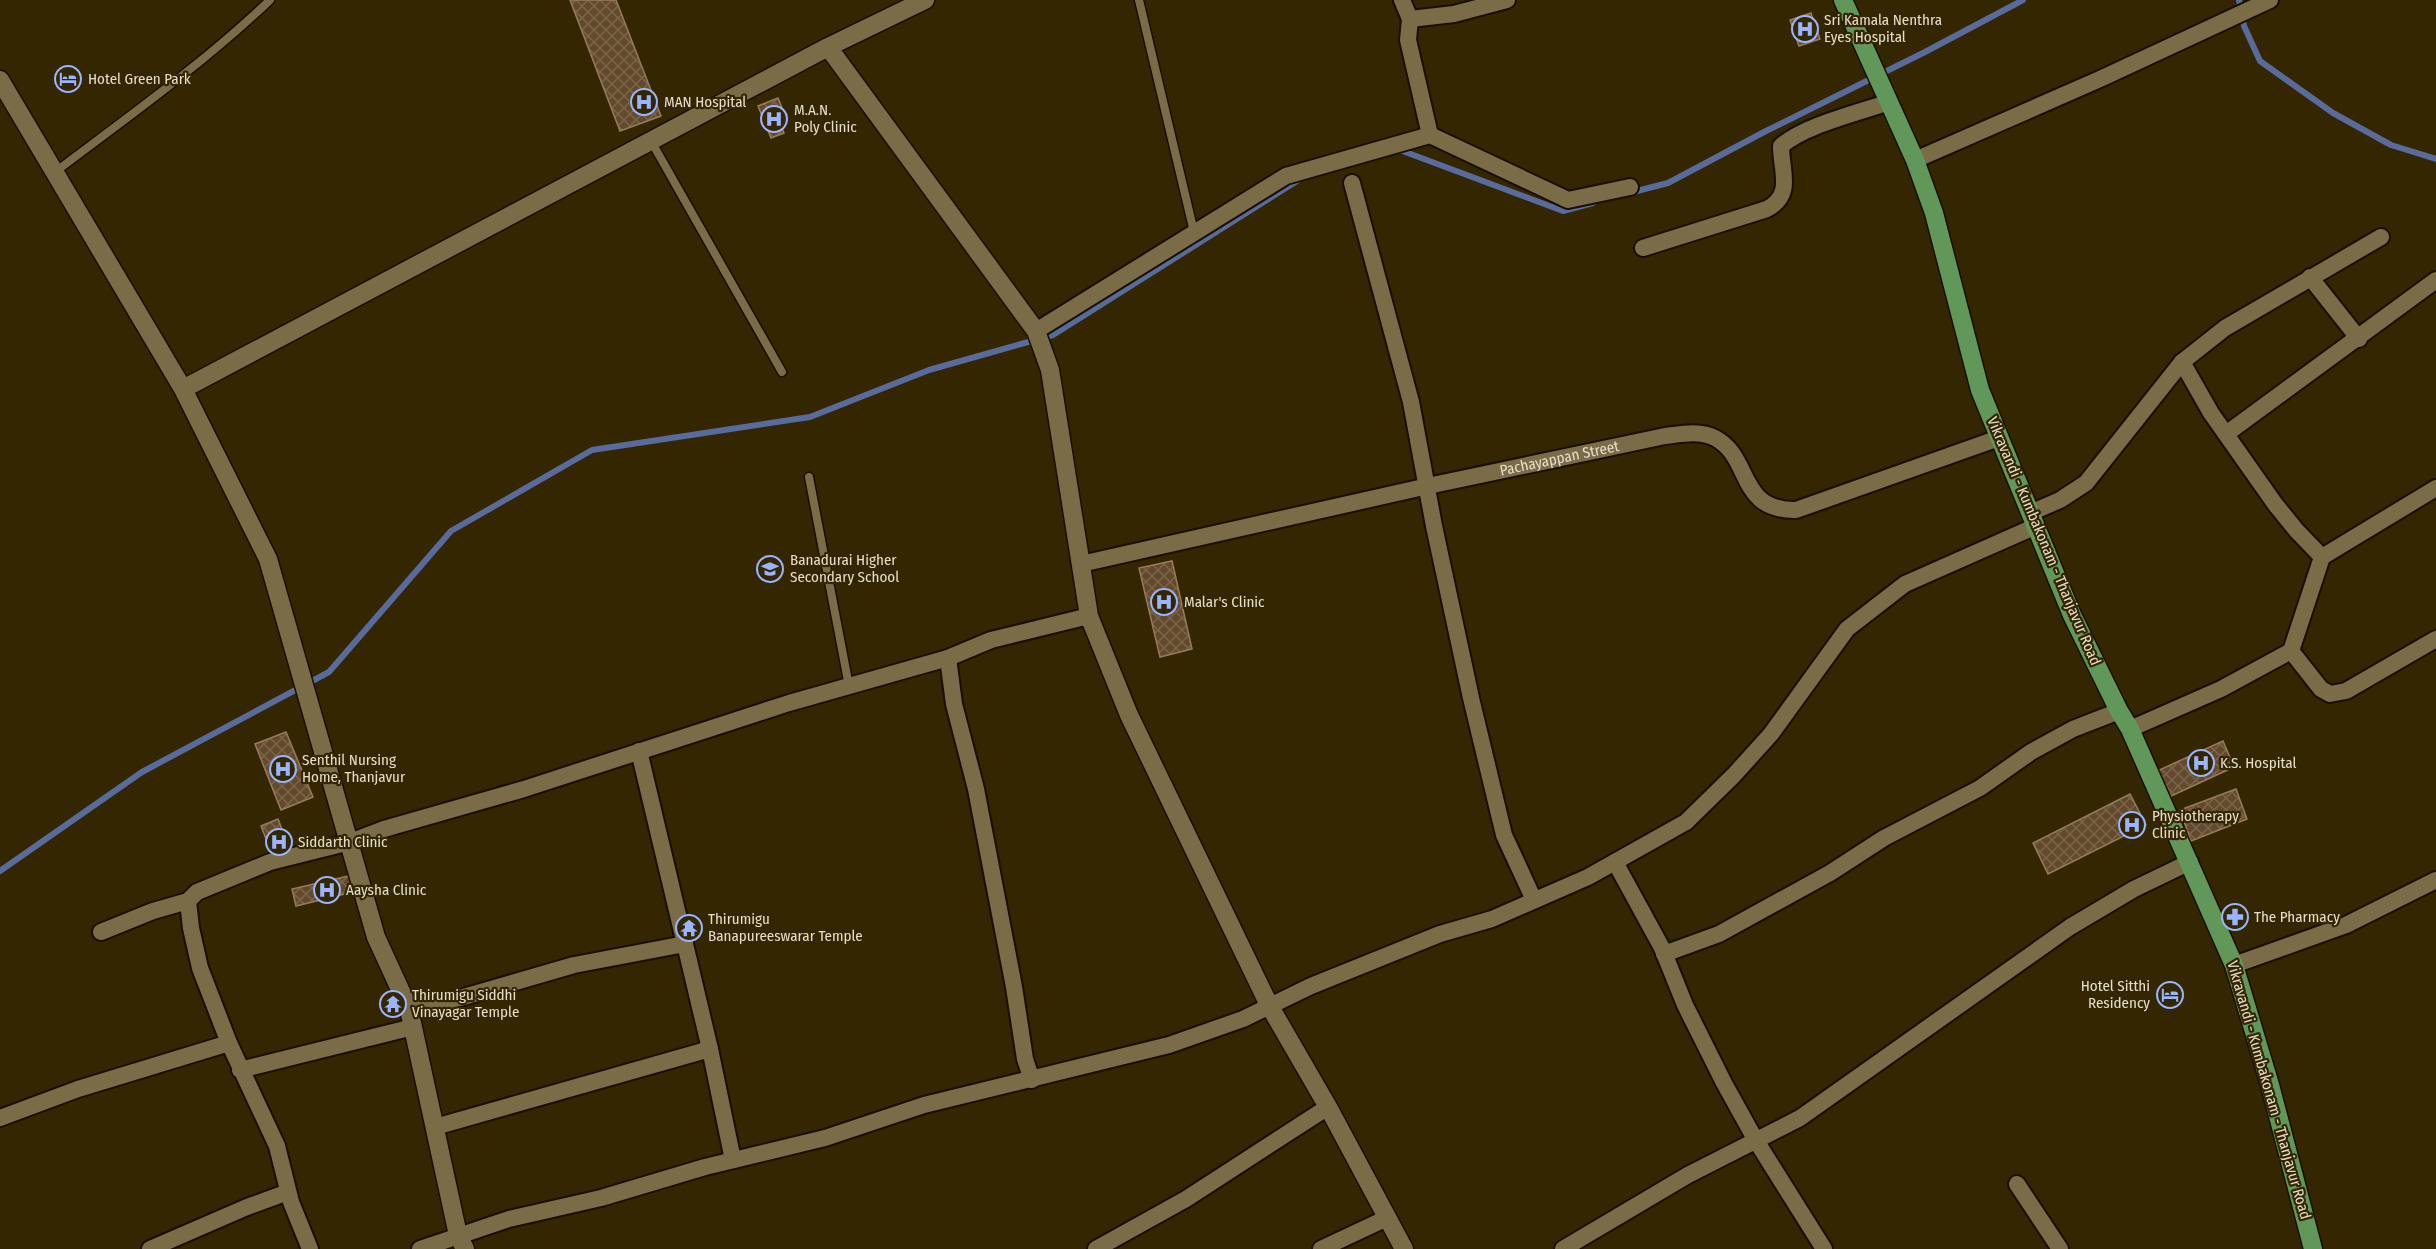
<svg xmlns="http://www.w3.org/2000/svg" width="2436" height="1249" font-family="'Fira Sans Condensed',sans-serif">
	<style>
		.lines { fill: none; stroke-linecap: round; stroke-linejoin: round }
		.stream { stroke: #586b9c; stroke-width: 6 }
		.building { fill: url(#building-cross-hatch); stroke: #977b5d; stroke-width: 1.5 }
		.lane-casing { stroke: #190f00; stroke-width: 11 }
		.street-casing { stroke: #190f00; stroke-width: 20 }
		.secondary-casing { stroke: #190f00; stroke-width: 21 }
		.primary-casing { stroke: #190f00; stroke-width: 21 }
		.lane { stroke: #7a6c47; stroke-width: 8 }
		.street { stroke: #7a6c47; stroke-width: 16 }
		.secondary { stroke: #7a6c47; stroke-width: 18 }
		.primary { stroke: #61985a; stroke-width: 18 }
		.labels { text-anchor: middle; dominant-baseline: central; stroke-width: 4.5; stroke-linejoin: round; paint-order: stroke }
		.poi-label { font-size: 15px; fill: #e6decb; stroke: #332601; text-anchor: start }
		.street-label { font-size: 15px; fill: #e6decb; stroke: #332601 }
	</style>
	<defs>
		<pattern id="building-cross-hatch" width="8" height="8" patternUnits="userSpaceOnUse" patternTransform="scale(1.5)"><rect width="8" height="8" fill="#644a2d"/><path d="M0 0l8 8M0 8l8-8" fill="none" stroke="#7a644a"/></pattern>
	</defs>
	<rect width="100%" height="100%" fill="#332601"/>
	<g class="lines">
		<path class="stream" d="M2239,0L2244,26L2260,61L2333,113L2391,145L2436,159
			M1396,151L1400,150L1563,211L1593,203
			M1629,193L1668,183L1766,131L1925,52L2023,0
			M0,871L142,772L329,672L451,531L592,450L810,417L929,370L1053,335L1297,181"/>
	</g>
	<path class="building" d="M570,0H616L661,116L620,131Z
		M1811,13L1820,39L1799,46L1790,20Z
		M778,98L787,120L780,123L784,133L771,138L758,106Z
		M1172,561L1192,649L1160,657L1139,568Z
		M286,732L313,797L281,810L255,744Z
		M2223,741L2234,767L2169,797L2157,771Z
		M2236,789L2247,819L2191,841L2180,810Z
		M2130,794L2146,825L2048,874L2033,843Z
		M278,819L290,850L273,857L261,826Z
		M353,875L357,891L296,906L292,889Z"/>
	<g class="lines">
		<defs>
			<path id="lane" d="M1139,0L1194,232
				M651,141L782,372
				M55,172C128,117 204,63 270,0
				M809,477L849,686"/>
			<g id="street">
				<path d="M1402,0L1410,19L1454,14L1507,0"/>
				<path d="M1410,19L1408,40L1430,135"/>
				<path d="M1915,160L2100,79L2270,0"/>
				<path d="M1352,183L1411,402L1434,526L1471,698L1504,835L1534,900"/>
				<path d="M1643,248L1767,209C1794,195 1781,171 1781,146C1805,125 1858,113 1889,102"/>
				<path d="M2310,277L2359,339"/>
				<path d="M1036,331L1286,176L1430,135L1568,200L1630,187"/>
				<path d="M2182,362L2211,413L2275,504L2296,530L2322,557L2291,651"/>
				<path d="M2226,434L2436,280"/>
				<path d="M2030,513L2060,500L2086,483L2182,362L2225,328L2381,237"/>
				<path d="M2322,557L2436,488"/>
				<path id="s1" d="M1081,564L1428,486L1665,436C1681,434 1700,430 1715,438C1752,457 1737,511 1796,510L1999,438"/>
				<path d="M948,658L954,704L976,789L1014,987L1025,1059L1032,1080"/>
				<path d="M2130,729L2221,689L2291,651L2321,689L2330,694L2346,691L2436,639"/>
				<path d="M639,751L710,1049L733,1160"/>
				<path d="M1615,862L1662,948L1685,1005L1724,1083L1755,1139L1824,1249"/>
				<path d="M101,932L153,911L188,901"/>
				<path d="M1664,954L1719,934L1830,873L1884,838L1980,788L2031,752L2073,729L2119,711"/>
				<path d="M2234,965L2346,925L2436,880"/>
				<path d="M409,1009L460,998L574,965L685,944"/>
				<path d="M240,1070L413,1027"/>
				<path d="M0,1118L78,1089L229,1043"/>
				<path d="M435,1127L710,1049"/>
				<path d="M2017,1184L2060,1249"/>
				<path d="M150,1249L247,1207L288,1192"/>
				<path d="M310,1249L291,1202L277,1146L229,1043L200,968L191,928L188,901L197,892L270,862L350,842L384,829L524,789L789,703L948,658L991,640L1089,616"/>
				<path d="M420,1249L509,1219L601,1198L705,1167L825,1138L924,1105L1169,1045L1243,1019L1311,986L1440,934L1492,919L1588,877L1686,822L1734,775L1771,734L1847,629L1905,584L2036,526"/>
				<path d="M1096,1249L1186,1199L1328,1107"/>
				<path d="M1321,1249L1387,1218"/>
				<path d="M1563,1249L1688,1175L1800,1118L2070,927L2134,889L2190,862"/>
			</g>
			<path id="secondary" d="M828,47L1036,331L1050,370L1089,616L1129,715L1269,1005L1328,1107L1404,1249
				M0,80L183,389L268,559L376,937L409,1009L458,1235L465,1249
				M183,389L828,47L925,0"/>
			<path id="primary" d="M1843,0L1915,160L1934,213L1980,390L2072,615L2119,711L2130,729L2234,965L2270,1085L2313,1249"/>
		</defs>
		<use href="#lane" class="lane-casing"/>
		<use href="#street" class="street-casing"/>
		<use href="#secondary" class="secondary-casing"/>
		<use href="#primary" class="primary-casing"/>
		<use href="#lane" class="lane"/>
		<use href="#street" class="street"/>
		<use href="#secondary" class="secondary"/>
		<use href="#primary" class="primary"/>
	</g>
	<defs>
		<symbol id="hospital-ring" viewBox="-11 -11 22 22"><circle r="9.5" fill="#332601" stroke="#9ab5fd" stroke-width="1.5"/><path d="M-5-5h3v3.5h4V-5h3V5h-3V1.5h-4V5h-3Z" fill="#9ab5fd"/></symbol>
		<symbol id="hotel-ring" viewBox="-11 -11 22 22"><circle r="9.5" fill="#332601" stroke="#9ab5fd" stroke-width="1.5"/><path d="M-6-4.5h1.5V1H6V5H4.5V3h-9V5H-6ZM-4 0a1.8 1.8 0 1 1 3.6 0ZM.5 0V-2.5h3Q6-2.5 6 0Z" fill="#9ab5fd"/></symbol>
		<symbol id="school-ring" viewBox="-11 -11 22 22"><circle r="9.5" fill="#332601" stroke="#9ab5fd" stroke-width="1.5"/><path d="M0-5L7-2L0 1L-7-2ZM-4 1L0 2.5L4 1V4Q0 6-4 4Z" fill="#9ab5fd"/></symbol>
		<symbol id="pharmacy-ring" viewBox="-11 -11 22 22"><circle r="9.5" fill="#332601" stroke="#9ab5fd" stroke-width="1.5"/><path d="M-2-6h4v4h4v4h-4v4h-4v-4h-4v-4h4Z" fill="#9ab5fd"/></symbol>
		<symbol id="temple-ring" viewBox="-11 -11 22 22"><circle r="9.5" fill="#332601" stroke="#9ab5fd" stroke-width="1.5"/><path d="M0-6L5-2H3V0L6.5 2.5H4V6H1.5V3h-3V6H-4V2.5H-6.5L-3 0V-2H-5Z" fill="#9ab5fd"/></symbol>
	</defs>
	<g fill-rule="evenodd">
		<use href="#hospital-ring" x="1790" y="14" width="30" height="30"/>
		<use href="#hotel-ring" x="53" y="64" width="30" height="30"/>
		<use href="#hospital-ring" x="629" y="87" width="30" height="30"/>
		<use href="#hospital-ring" x="759" y="104" width="30" height="30"/>
		<use href="#school-ring" x="755" y="554" width="30" height="30"/>
		<use href="#hospital-ring" x="1149" y="587" width="30" height="30"/>
		<use href="#hospital-ring" x="2186" y="748" width="30" height="30"/>
		<use href="#hospital-ring" x="268" y="754" width="30" height="30"/>
		<use href="#hospital-ring" x="2117" y="810" width="30" height="30"/>
		<use href="#hospital-ring" x="264" y="827" width="30" height="30"/>
		<use href="#hospital-ring" x="312" y="875" width="30" height="30"/>
		<use href="#pharmacy-ring" x="2220" y="902" width="30" height="30"/>
		<use href="#temple-ring" x="674" y="913" width="30" height="30"/>
		<use href="#hotel-ring" x="2155" y="980" width="30" height="30"/>
		<use href="#temple-ring" x="378" y="989" width="30" height="30"/>
	</g>
	<g class="labels">
		<g class="poi-label">
			<text x="1824" y="20">Sri Kamala Nenthra<tspan x="1824" dy="17">Eyes Hospital</tspan></text>
			<text x="88" y="79">Hotel Green Park</text>
			<text x="664" y="102">MAN Hospital</text>
			<text x="794" y="110">M.A.N.<tspan x="794" dy="17">Poly Clinic</tspan></text>
			<text x="790" y="560">Banadurai Higher<tspan x="790" dy="17">Secondary School</tspan></text>
			<text x="1184" y="602">Malar's Clinic</text>
			<text x="302" y="760">Senthil Nursing<tspan x="302" dy="17">Home, Thanjavur</tspan></text>
			<text x="2220" y="763">K.S. Hospital</text>
			<text x="2152" y="816">Physiotherapy<tspan x="2152" dy="17">Clinic</tspan></text>
			<text x="298" y="842">Siddarth Clinic</text>
			<text x="346" y="890">Aaysha Clinic</text>
			<text x="2254" y="917">The Pharmacy</text>
			<text x="708" y="919">Thirumigu<tspan x="708" dy="17">Banapureeswarar Temple</tspan></text>
			<text x="2150" y="986" text-anchor="end">Hotel Sitthi<tspan x="2150" dy="17">Residency</tspan></text>
			<text x="412" y="995">Thirumigu Siddhi<tspan x="412" dy="17">Vinayagar Temple</tspan></text>
		</g>
		<g class="street-label">
			<text stroke="none"><textPath href="#s1" startOffset="490">Pachayappan Street</textPath></text>
			<text transform="translate(2044 541) rotate(67)">Vikravandi - Kumbakonam - Thanjavur Road</text>
			<text transform="translate(2269 1090) rotate(74)">Vikravandi - Kumbakonam - Thanjavur Road</text>
		</g>
	</g>
</svg>
